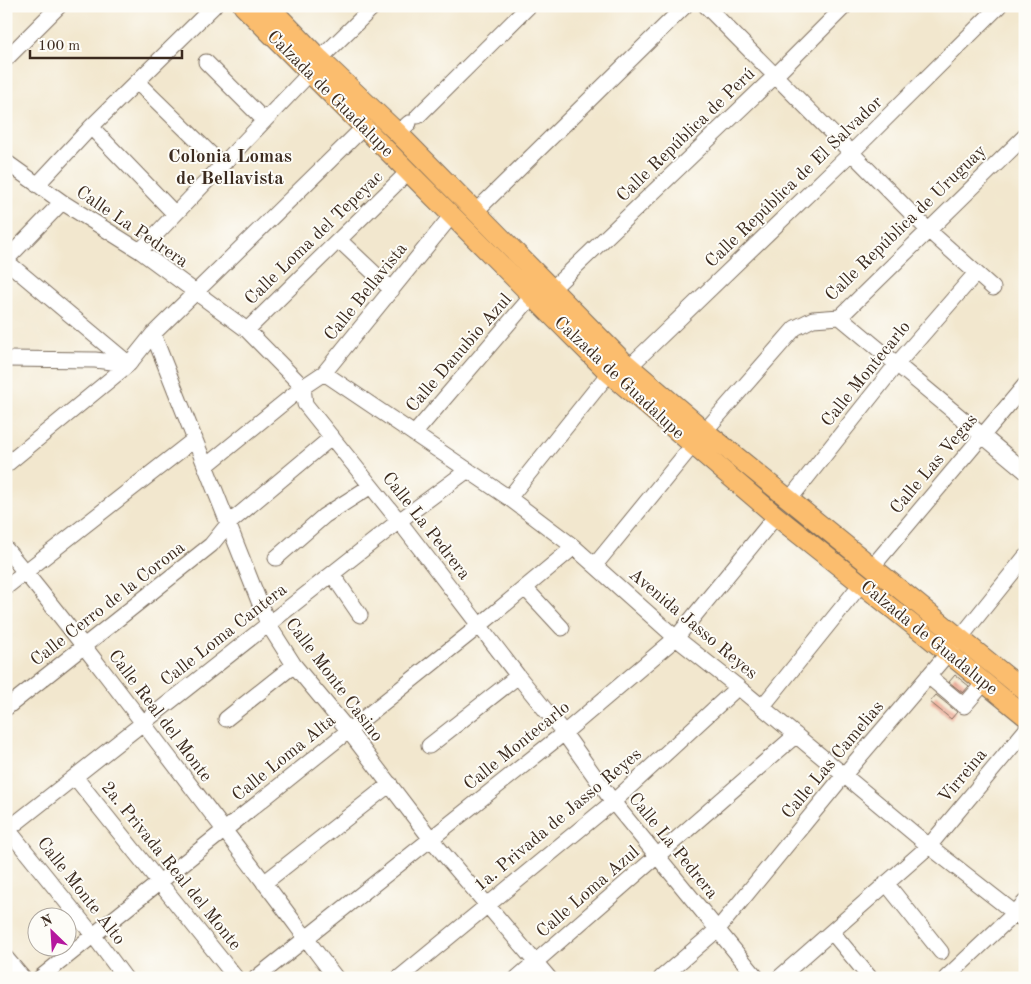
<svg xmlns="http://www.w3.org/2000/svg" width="1031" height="984" font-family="'Old Standard TT',serif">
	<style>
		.building { fill: url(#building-back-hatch) }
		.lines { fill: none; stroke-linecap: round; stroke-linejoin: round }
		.minor-casing { stroke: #7b6c5c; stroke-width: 17 }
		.major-casing { stroke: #7b6c5c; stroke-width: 21 }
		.minor { stroke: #fff; stroke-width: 15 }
		.major { stroke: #fbbd6e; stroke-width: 19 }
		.labels { text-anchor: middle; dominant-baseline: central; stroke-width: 4; stroke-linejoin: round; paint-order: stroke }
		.street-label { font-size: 18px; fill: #3b2a1e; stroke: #fdfcf7 }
		.neighbourhood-label { font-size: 19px; font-weight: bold; fill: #3b2a1e; stroke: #fdfcf7 }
	</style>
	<defs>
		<pattern id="building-back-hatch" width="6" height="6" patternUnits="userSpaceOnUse" patternTransform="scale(1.25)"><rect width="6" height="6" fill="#f8ab94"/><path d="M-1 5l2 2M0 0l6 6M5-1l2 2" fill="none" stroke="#ca8b78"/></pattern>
	</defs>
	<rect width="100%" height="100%" fill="#fdfcf7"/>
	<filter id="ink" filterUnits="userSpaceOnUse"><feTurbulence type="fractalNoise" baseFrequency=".02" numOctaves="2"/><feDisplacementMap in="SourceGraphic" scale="10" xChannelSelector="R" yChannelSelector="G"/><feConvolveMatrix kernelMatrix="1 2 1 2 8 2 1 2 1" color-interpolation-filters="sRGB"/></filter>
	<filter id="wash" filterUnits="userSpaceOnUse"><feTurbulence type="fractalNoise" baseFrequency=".0096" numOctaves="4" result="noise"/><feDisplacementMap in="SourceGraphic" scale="20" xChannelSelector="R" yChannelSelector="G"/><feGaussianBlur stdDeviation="1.12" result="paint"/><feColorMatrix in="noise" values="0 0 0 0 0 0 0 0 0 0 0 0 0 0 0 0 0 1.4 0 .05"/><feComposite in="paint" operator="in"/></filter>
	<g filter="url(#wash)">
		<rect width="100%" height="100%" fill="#f2e7ce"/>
		<g id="blocks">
			<path class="building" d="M955,675L969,686L963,693L949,682Z
				M936,695L957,712L951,719L930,702Z"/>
		</g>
	</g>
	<g filter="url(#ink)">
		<use href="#blocks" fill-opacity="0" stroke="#7b6c5c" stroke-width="1"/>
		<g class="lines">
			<defs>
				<path id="minor" d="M706,6L928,230L993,288
					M6,59L59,6
					M320,59L374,6
					M206,62L264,120
					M137,82L221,164
					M418,116L529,6
					M91,127L174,213
					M398,133L409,123
					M6,162L62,202L140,251L247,330L303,387L305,404L399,521L518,676L564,733L613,802L757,978
					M37,185L91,127L214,6
					M475,212L685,6
					M339,240L392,290
					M140,251L309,74
					M6,260L62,202
					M6,261L129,364
					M552,289L775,76L845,6
					M840,317L1025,471
					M247,330L408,172
					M153,334L268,624L294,665L348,730L431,839L549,978
					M6,359L95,360L129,364
					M324,373L509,498L574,547L676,638L738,687L929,846L1025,921
					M705,431L795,328L813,319L840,317L1025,136
					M414,434L532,296
					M6,465L129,364L153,334L363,128
					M206,466L303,387L324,373L452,215
					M509,498L609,373L629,367L851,153L999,6
					M789,500L896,365L976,273
					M6,549C95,657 178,770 263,881C288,913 311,946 336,978
					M276,558L324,516L371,486
					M595,565L692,446
					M873,566L1025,385
					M332,574L360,615
					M6,587L195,439
					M525,588L562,628
					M928,676L964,706L984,683
					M762,707L861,584
					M6,708L211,545L228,524L332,437
					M226,719L294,665
					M429,746L518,676
					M75,777L236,978
					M6,827L93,935L125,978
					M6,831L399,521L468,470
					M264,883L390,784
					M886,883L941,952
					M832,932L870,978
					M6,958L23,978
					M40,978L479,626L574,547
					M256,978L564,733L676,638L776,516
					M399,978L613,802L738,687
					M517,978L796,735
					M661,978L718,929L844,775L948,653L1025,557
					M779,978L929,846L1025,731
					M946,978L1015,913L1025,902"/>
				<path id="major" d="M243,6L609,373L776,516L948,653L1025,716
					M269,6L320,59L398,133L622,360L705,431L1025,691"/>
			</defs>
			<use href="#minor" class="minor-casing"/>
			<use href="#major" class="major-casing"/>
			<use href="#minor" class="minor"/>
			<use href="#major" class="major"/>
		</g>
	</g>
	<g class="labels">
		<g class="street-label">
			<text transform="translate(330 94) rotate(45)">Calzada de Guadalupe</text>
			<text transform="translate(686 135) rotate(-44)">Calle República de Perú</text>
			<text transform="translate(794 182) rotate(-44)">Calle República de El Salvador</text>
			<text transform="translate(906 223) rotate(-44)">Calle República de Uruguay</text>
			<text transform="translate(132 227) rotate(34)">Calle La Pedrera</text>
			<text transform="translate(314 238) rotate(-44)">Calle Loma del Tepeyac</text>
			<text transform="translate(366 292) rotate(-51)">Calle Bellavista</text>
			<text transform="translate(459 353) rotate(-49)">Calle Danubio Azul</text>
			<text transform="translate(866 374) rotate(-51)">Calle Montecarlo</text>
			<text transform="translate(619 378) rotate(43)">Calzada de Guadalupe</text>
			<text transform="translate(934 464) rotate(-50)">Calle Las Vegas</text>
			<text transform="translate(426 526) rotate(52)">Calle La Pedrera</text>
			<text transform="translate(108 604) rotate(-38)">Calle Cerro de la Corona</text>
			<text transform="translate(693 624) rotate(40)">Avenida Jasso Reyes</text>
			<text transform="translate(224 635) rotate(-38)">Calle Loma Cantera</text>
			<text transform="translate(929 638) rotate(39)">Calzada de Guadalupe</text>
			<text transform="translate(334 680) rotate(53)">Calle Monte Casino</text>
			<text transform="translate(160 716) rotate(53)">Calle Real del Monte</text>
			<text transform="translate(517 746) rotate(-39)">Calle Montecarlo</text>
			<text transform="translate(284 758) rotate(-39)">Calle Loma Alta</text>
			<text transform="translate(833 760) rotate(-50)">Calle Las Camelias</text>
			<text transform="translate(963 776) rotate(-50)">Virreina</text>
			<text transform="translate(558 820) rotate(-40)">1a. Privada de Jasso Reyes</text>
			<text transform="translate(673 846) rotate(51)">Calle La Pedrera</text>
			<text transform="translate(171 866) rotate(51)">2a. Privada Real del Monte</text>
			<text transform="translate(81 891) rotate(52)">Calle Monte Alto</text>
			<text transform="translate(588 892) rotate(-41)">Calle Loma Azul</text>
		</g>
		<g class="neighbourhood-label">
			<text x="230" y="157">Colonia Lomas<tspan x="230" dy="22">de Bellavista</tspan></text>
		</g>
	</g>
	<rect width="1031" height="984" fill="none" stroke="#fdfcf7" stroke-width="25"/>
	<g transform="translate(52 932) rotate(335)"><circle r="24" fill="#fdfcf7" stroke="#afa8a0"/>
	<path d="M0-4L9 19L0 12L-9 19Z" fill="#b5179e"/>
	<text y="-8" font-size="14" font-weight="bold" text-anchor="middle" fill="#3b2a1e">N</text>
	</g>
	<path d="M30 50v8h152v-8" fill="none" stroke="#3b2a1e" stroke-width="2.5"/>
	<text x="38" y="50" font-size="15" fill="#3b2a1e" stroke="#fdfcf7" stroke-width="4" paint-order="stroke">100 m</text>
</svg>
